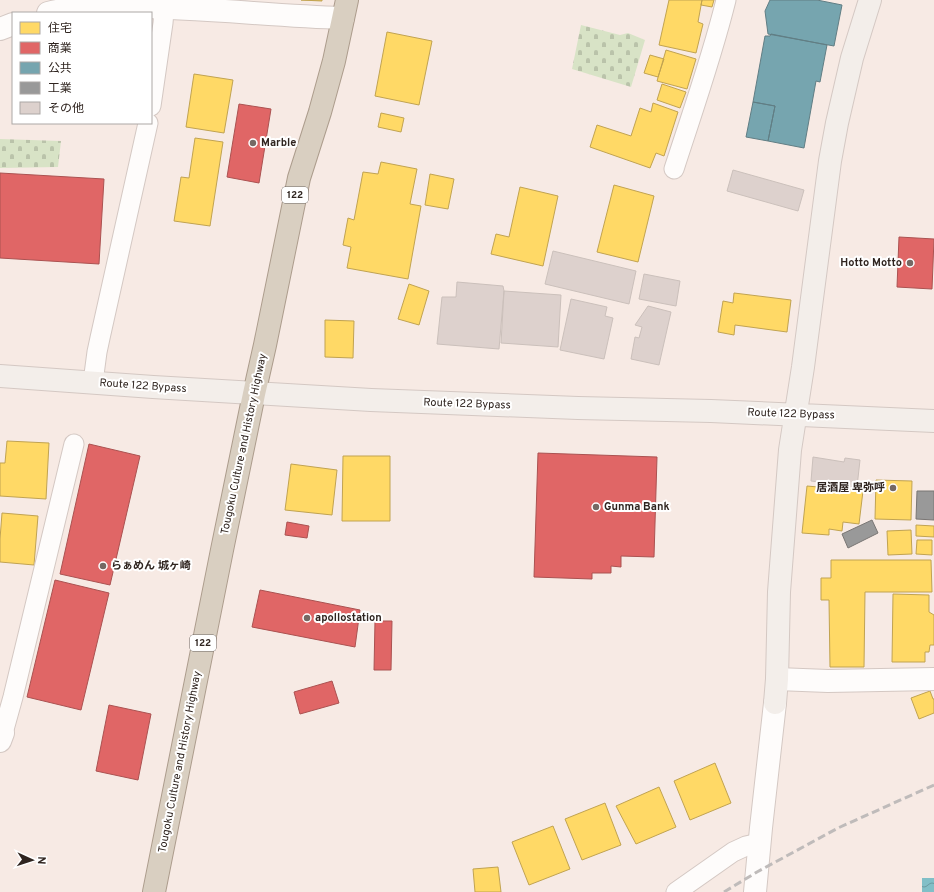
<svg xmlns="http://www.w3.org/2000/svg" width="934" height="892" font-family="Overpass,'Noto Sans JP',sans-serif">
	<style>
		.cemetery { fill: url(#cemetery-stones) }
		.water { fill: url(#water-waves) }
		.homes { fill: #ffd966; stroke: #c1a351 }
		.shops { fill: #e06666; stroke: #ab5251 }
		.public { fill: #76a5af; stroke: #617e84 }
		.industry { fill: #999; stroke: #797674 }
		.building { fill: #ddd1cd; stroke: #cbc0bb }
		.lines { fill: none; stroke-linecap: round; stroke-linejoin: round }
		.lane-casing { stroke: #d4c8c3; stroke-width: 21 }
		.street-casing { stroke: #d4c8c3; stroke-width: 24 }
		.secondary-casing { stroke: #d4c8c3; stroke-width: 24 }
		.highway-casing { stroke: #ac9c8c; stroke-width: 24 }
		.lane { stroke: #fefcfb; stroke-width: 19 }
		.street { stroke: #fefcfb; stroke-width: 22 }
		.secondary { stroke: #f3eeea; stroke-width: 22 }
		.highway { stroke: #d9cfc1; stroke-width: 22 }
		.rail { stroke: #bfbbba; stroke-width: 3; stroke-dasharray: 8 4; stroke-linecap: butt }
		.poi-dot { fill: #756964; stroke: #fff; stroke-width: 1.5 }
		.labels { text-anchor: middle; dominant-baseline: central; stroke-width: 4; stroke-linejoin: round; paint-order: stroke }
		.shield { fill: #fff; stroke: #6d6662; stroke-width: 1 }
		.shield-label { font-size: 10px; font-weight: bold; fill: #2f241f }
		.poi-label { font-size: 11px; font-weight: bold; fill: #2f241f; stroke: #fff; text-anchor: start }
		.street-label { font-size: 11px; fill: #2f241f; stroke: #fff }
	</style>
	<defs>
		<pattern id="cemetery-stones" width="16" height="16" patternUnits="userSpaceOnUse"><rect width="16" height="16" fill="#d8e3c6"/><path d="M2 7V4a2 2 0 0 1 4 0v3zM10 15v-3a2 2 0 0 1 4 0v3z" fill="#bac3aa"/></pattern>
		<pattern id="water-waves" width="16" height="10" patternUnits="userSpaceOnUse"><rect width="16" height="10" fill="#81bfc7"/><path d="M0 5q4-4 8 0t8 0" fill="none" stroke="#6a9ba1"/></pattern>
	</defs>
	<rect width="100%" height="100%" fill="#f7eae4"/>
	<path class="cemetery" d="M581,25L620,35L628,33L645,40L631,87L572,69Z
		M0,139L61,141L58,167L0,168Z"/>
	<path class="water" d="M922,878H934V892H922Z"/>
	<path class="homes" d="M301,0H322V1Z
		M669,0H702L698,22L703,24L696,53L659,45Z
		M702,0H714L712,7L701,5Z
		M387,32L432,41L419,105L375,96Z
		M666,50L696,59L687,89L657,81Z
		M650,55L664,59L658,77L644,73Z
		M194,74L233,80L224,133L186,127Z
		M662,84L686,92L680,108L657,100Z
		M653,103L678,112L664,156L656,153L650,168L590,147L597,125L631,136L640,108L651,112Z
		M381,113L404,118L401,132L378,127Z
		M195,138L223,142L210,226L174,221L181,177L189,178Z
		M381,162L417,169L410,204L421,206L408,279L347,268L351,247L343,245L348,218L354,220L363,172L378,174Z
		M430,174L454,179L448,209L425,205Z
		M614,185L654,196L638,262L597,252Z
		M520,187L558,196L543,266L491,254L496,234L509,237Z
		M409,284L429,291L419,325L398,319Z
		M734,293L791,300L787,332L735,325L734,335L718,332L723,301L733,303Z
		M325,320L354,321L353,358L325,357Z
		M7,441L49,443L46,499L0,496V463H5Z
		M343,456H390V521H342Z
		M291,464L337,470L332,515L285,510Z
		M876,480L912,481L911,520L875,519Z
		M807,486L863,491L859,524L843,522L842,531L829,529V535L802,533Z
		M2,513L38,516L34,565L0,562V539Z
		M916,525L934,526V537L916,536Z
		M911,530L912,554L888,555L887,531Z
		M917,540H932V555L916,554Z
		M831,560H931L932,592H865L864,667H830L829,600H821V578H831Z
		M893,594L929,595V612L934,615V645H930L929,652H925V662H892Z
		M930,691L933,699H934V713L919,719L911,698Z
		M715,763L731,803L690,820L674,781Z
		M659,787L676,827L636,844L616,806Z
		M605,803L621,845L582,860L565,819Z
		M553,826L570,869L529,885L512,842Z
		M498,867L501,892H475L473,869Z"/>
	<path class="shops" d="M239,104L271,109L259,183L227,177Z
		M0,173L104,179L99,264L0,258Z
		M899,237L934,239L932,289L897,287Z
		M89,444L140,456L110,585L60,574Z
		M538,453L657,457L654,557L621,556V567L611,566V573H592V579L534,577Z
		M287,522L309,526L307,538L285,535Z
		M55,580L109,593L81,710L27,697Z
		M260,590L360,610L355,647L252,627Z
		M375,621H392L391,670H374Z
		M332,681L339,703L300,714L294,692Z
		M109,705L151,714L138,780L96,771Z"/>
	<path class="public" d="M770,0H817L842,5L834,46L768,34L765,11Z
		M771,34L827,45L820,82L816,81L804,148L768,141L775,106L753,102L765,36H770Z
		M753,102L775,106L768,141L746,137Z"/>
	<path class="industry" d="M917,491H934V520L916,519Z
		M872,520L878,533L848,548L842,534Z"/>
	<path class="building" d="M733,170L804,190L798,211L727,191Z
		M553,251L636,271L629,304L545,284Z
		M644,274L680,281L676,306L639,299Z
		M457,282L503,286L504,291L499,349L437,344L442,297H456Z
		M504,291L561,295L558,347L501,343Z
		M571,299L607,307L605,316L613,318L604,359L560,350Z
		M648,306L671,312L659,365L631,359L635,337L639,338L642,327L635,325Z
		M813,457L844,462L845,458L860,460L857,487L811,481Z"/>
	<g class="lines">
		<defs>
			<path id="lane" d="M151,106L163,23L165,0
				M674,169C692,113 712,57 726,0
				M93,382L97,352L100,338L148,123
				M3,733L13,697L74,444
				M676,892L733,852L746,846L759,843"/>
			<path id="street" d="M48,13C75,6 103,7 130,7C201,7 272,16 343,18
				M0,29L13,24
				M777,679L828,681L934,679
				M0,741L3,733
				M755,892L761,828L775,703"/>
			<path id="secondary" d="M0,376L153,387L371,400L578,408L711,411L934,421
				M775,703L777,679L779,592L790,450L803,367L830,161L837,123L852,58L870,0"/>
			<path id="highway" d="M154,892L222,550L254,394L265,345L299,178L320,112L334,61L347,0"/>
		</defs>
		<use href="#lane" class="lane-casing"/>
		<use href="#street" class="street-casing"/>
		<use href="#secondary" class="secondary-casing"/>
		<use href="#highway" class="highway-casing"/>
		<use href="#lane" class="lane"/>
		<use href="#street" class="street"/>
		<use href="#secondary" class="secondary"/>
		<use href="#highway" class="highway"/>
		<path class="rail" d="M724,892L757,872L838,828L934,785"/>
	</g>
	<g class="poi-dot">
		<circle cx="253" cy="143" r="4"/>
		<circle cx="910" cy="263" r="4"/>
		<circle cx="893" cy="488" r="4"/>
		<circle cx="596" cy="507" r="4"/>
		<circle cx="103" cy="566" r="4"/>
		<circle cx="307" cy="618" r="4"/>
	</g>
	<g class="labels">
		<g class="shield">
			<rect x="282" y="187" width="26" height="16" rx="3"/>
			<rect x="190" y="635" width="26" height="16" rx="3"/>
		</g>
		<g class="shield-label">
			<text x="295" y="195">122</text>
			<text x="203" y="643">122</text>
		</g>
		<g class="poi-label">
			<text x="261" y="143">Marble</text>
			<text x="902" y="263" text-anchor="end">Hotto Motto</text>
			<text x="885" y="488" text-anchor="end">居酒屋 卑弥呼</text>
			<text x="604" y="507">Gunma Bank</text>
			<text x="111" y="566">らぁめん 城ヶ崎</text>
			<text x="315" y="618">apollostation</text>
		</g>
		<g class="street-label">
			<text transform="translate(143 386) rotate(4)">Route 122 Bypass</text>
			<text transform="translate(467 404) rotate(2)">Route 122 Bypass</text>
			<text transform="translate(791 414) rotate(2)">Route 122 Bypass</text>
			<text transform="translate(244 444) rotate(-78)">Tougoku Culture and History Highway</text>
			<text transform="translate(180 762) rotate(-79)">Tougoku Culture and History Highway</text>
		</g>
	</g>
	<rect x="12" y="12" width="140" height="112" fill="#ffffff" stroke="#aca7a5"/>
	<rect x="20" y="22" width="20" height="12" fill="#ffd966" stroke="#aca7a5"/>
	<text x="48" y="32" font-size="12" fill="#2f241f">住宅</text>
	<rect x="20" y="42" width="20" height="12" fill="#e06666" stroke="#aca7a5"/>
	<text x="48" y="52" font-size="12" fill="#2f241f">商業</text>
	<rect x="20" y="62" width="20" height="12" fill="#76a5af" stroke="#aca7a5"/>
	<text x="48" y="72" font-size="12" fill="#2f241f">公共</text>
	<rect x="20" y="82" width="20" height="12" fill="#999999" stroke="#aca7a5"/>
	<text x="48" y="92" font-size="12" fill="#2f241f">工業</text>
	<rect x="20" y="102" width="20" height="12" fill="#ddd1cd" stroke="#aca7a5"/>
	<text x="48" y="112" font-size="12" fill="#2f241f">その他</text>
	<g transform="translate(32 860) rotate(93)" stroke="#ffffff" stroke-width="3" paint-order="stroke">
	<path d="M0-3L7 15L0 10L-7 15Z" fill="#2f241f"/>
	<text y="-6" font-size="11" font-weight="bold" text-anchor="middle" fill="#2f241f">N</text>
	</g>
</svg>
